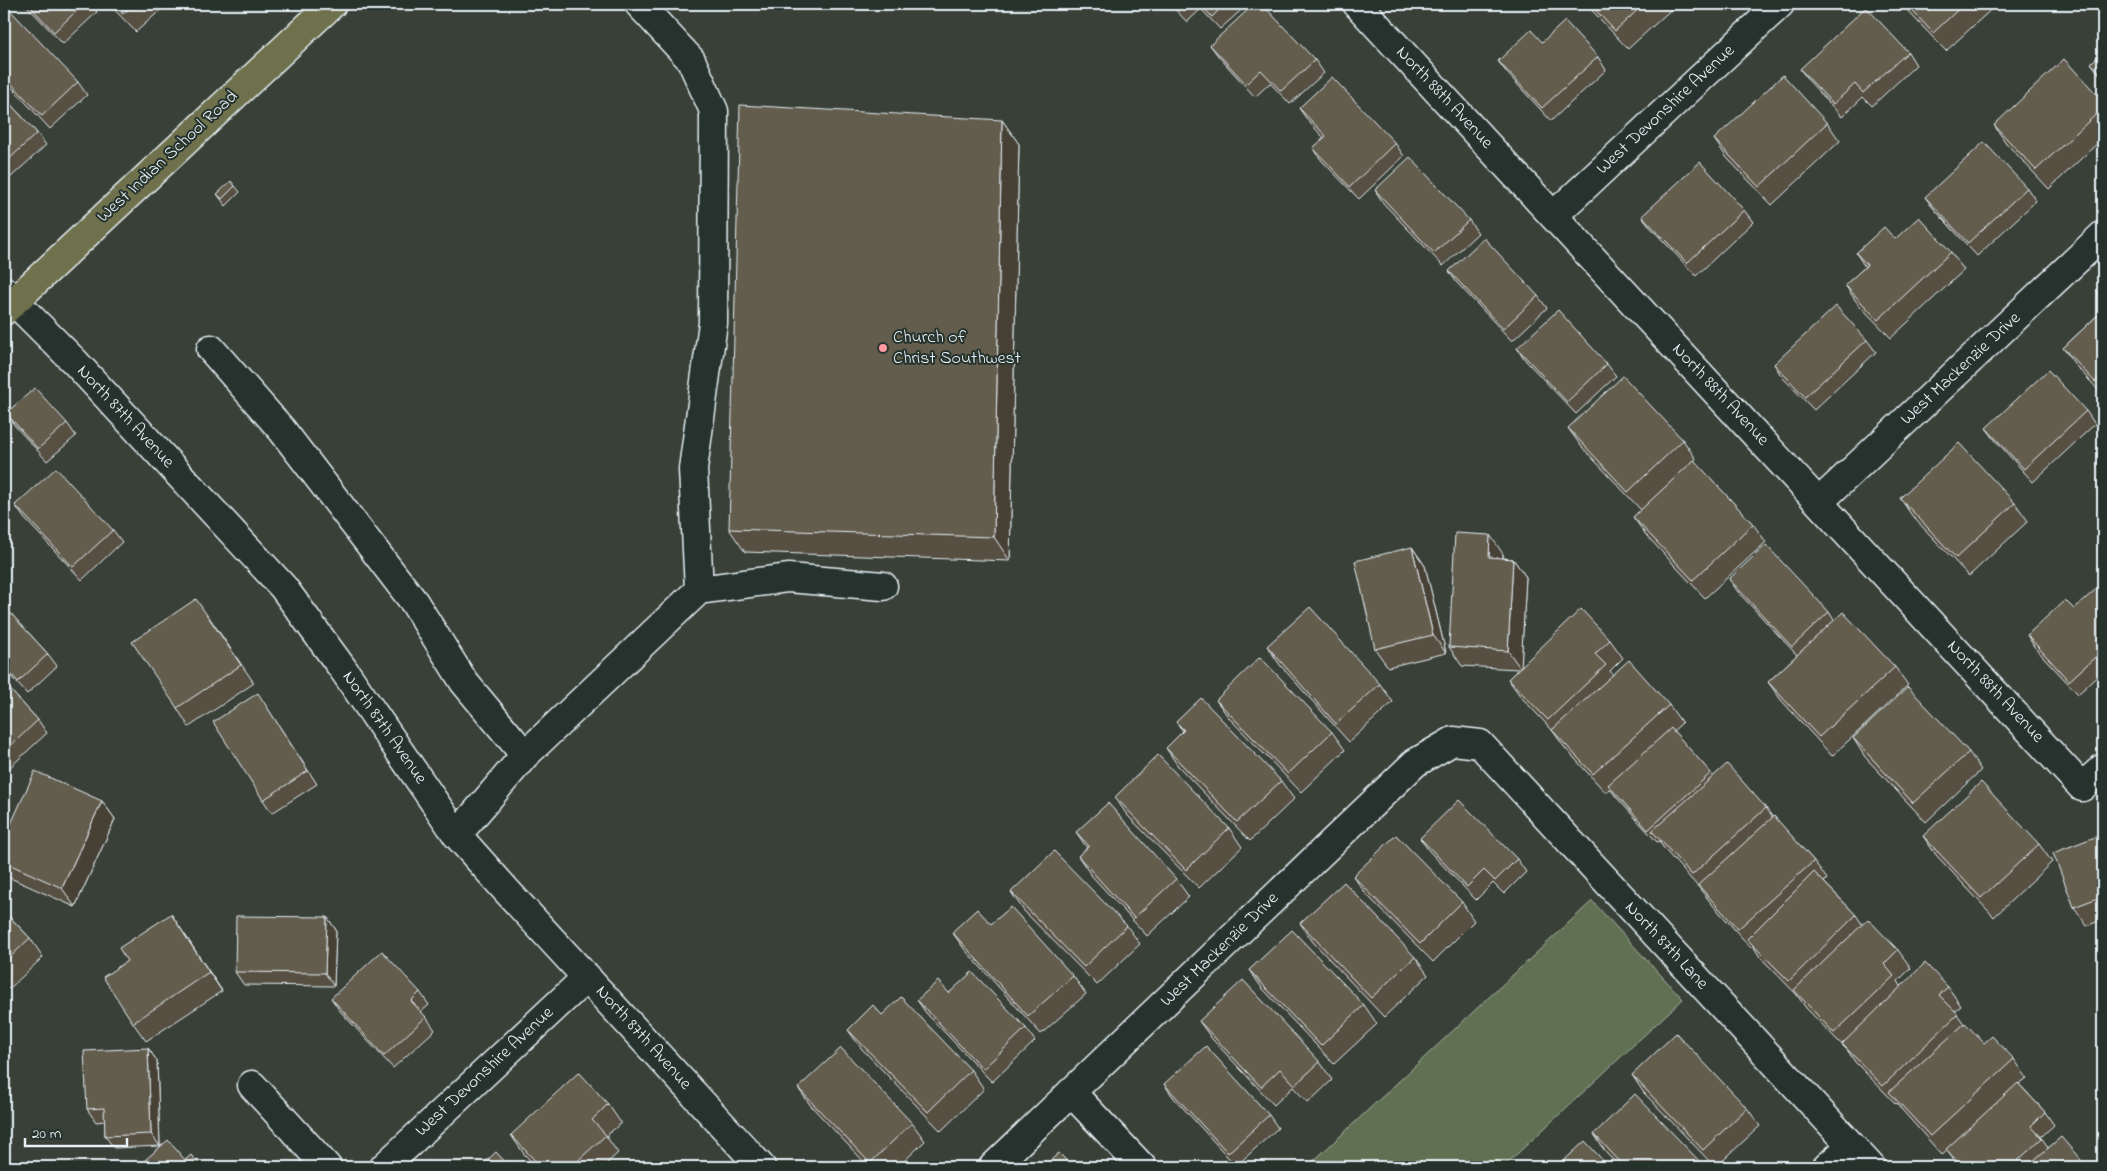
<svg xmlns="http://www.w3.org/2000/svg" width="2107" height="1171" font-family="'Indie Flower',sans-serif">
	<style>
		.green { fill: #617152; stroke: #a4b1a5 }
		.lines { fill: none; stroke-linecap: round; stroke-linejoin: round }
		.minor-casing { stroke: #e8f1f8; stroke-width: 31 }
		.major-casing { stroke: #e8f1f8; stroke-width: 31 }
		.minor { stroke: #26332d; stroke-width: 28 }
		.major { stroke: #6e714b; stroke-width: 28 }
		.wall { fill: #565042; stroke: #e8f1f8 }
		.shaded-wall { fill: #464136; stroke: #e8f1f8 }
		.building { fill: #645d4d; stroke: #e8f1f8 }
		.poi-dot { fill: #ff9aa2; stroke: #26332d; stroke-width: 2 }
		.labels { text-anchor: middle; dominant-baseline: central; stroke-width: 4; stroke-linejoin: round; paint-order: stroke }
		.street-label { font-size: 18px; fill: #e8f1f8; stroke: #26332d }
		.poi-label { font-size: 18px; fill: #e8f1f8; stroke: #26332d; text-anchor: start }
	</style>
	<rect width="100%" height="100%" fill="#394037"/>
	<filter id="ink" filterUnits="userSpaceOnUse"><feTurbulence type="fractalNoise" baseFrequency=".02" numOctaves="2"/><feDisplacementMap in="SourceGraphic" scale="10" xChannelSelector="R" yChannelSelector="G"/><feConvolveMatrix kernelMatrix="1 2 1 2 8 2 1 2 1" color-interpolation-filters="sRGB"/></filter>
	<g filter="url(#ink)">
		<path class="green" d="M1592,901L1683,999L1503,1167H1307Z"/>
		<g class="lines">
			<defs>
				<path id="minor" d="M639,4L691,60L714,111L713,323L693,469L699,590
					M1357,4L2082,787L2103,768
					M1553,216L1780,4
					M4,291L75,362L283,587L343,669L457,835L505,889L761,1167
					M211,349L282,430L414,602L464,682L525,755
					M1819,502L2103,235
					M457,835L525,755L699,590L788,578L883,586
					M252,1085L327,1167
					M1071,1092L1142,1167
					M384,1167L587,977
					M993,1167L1415,763L1453,741L1480,744L1871,1167
					M1827,1167L1851,1146"/>
				<path id="major" d="M4,311L332,4"/>
			</defs>
			<use href="#minor" class="minor-casing"/>
			<use href="#major" class="major-casing"/>
			<use href="#minor" class="minor"/>
			<use href="#major" class="major"/>
		</g>
		<path class="wall" d="M25,4H92L97,12L63,44Z
			M109,4H167L136,32Z
			M1170,4H1248L1220,29L1201,9L1187,22Z
			M1586,4H1677L1628,49Z
			M1901,4H1997L1946,51Z
			M4,14L78,82L87,95L50,129L4,79Z
			M1542,42L1598,57L1606,70L1551,121L1507,73L1498,61Z
			M1210,45L1315,60L1324,73L1290,104L1270,83L1255,97L1219,57Z
			M2103,51V79L2091,63Z
			M1908,52L1916,65L1872,106L1863,97L1842,117L1809,81L1800,69Z
			M4,97L37,133L46,145L10,178L4,172Z
			M2103,101V138L2049,189L2006,143L1994,125Z
			M1299,108L1395,143L1404,156L1359,199L1322,161L1313,148L1324,138L1308,121Z
			M1002,120L1019,144L1010,561L745,552L729,529Z
			M1827,123L1840,141L1772,205L1727,158L1714,139Z
			M235,186L240,192L226,206L217,194Z
			M2027,188L2036,201L1977,256L1934,209L1925,197Z
			M1375,190L1469,220L1478,233L1443,266L1383,203Z
			M1744,210L1753,222L1696,276L1651,228L1642,216Z
			M1895,239L1951,252L1964,270L1891,338L1858,304L1845,285L1865,267L1856,253Z
			M1449,271L1538,296L1547,308L1512,341L1457,283Z
			M2103,310V395L2076,366L2063,348Z
			M1867,340L1876,352L1814,410L1782,377L1774,364Z
			M1517,348L1607,364L1616,376L1576,414L1526,361Z
			M2086,411L2095,424L2033,482L1995,440L1986,428Z
			M6,413L67,423L76,436L47,461L15,426Z
			M1568,428L1683,440L1696,459L1694,461L1753,524L1766,542L1705,598L1646,535L1633,517L1641,510L1581,446Z
			M1900,498L2015,503L2028,521L1969,576L1913,517Z
			M15,505L113,530L122,542L82,580L24,518Z
			M1412,547L1425,566L1446,653L1388,667L1375,649Z
			M1503,554V558L1513,559L1526,577L1521,666L1610,640L1623,658L1610,671L1613,675L1669,705L1682,723L1673,731L1713,776L1766,808L1773,818L1814,861L1827,879L1824,882L1856,915L1862,924L1898,950L1911,968L1898,981L1901,986L1948,987L1961,1006L1955,1011L1964,1024L1984,1043L2014,1059L2027,1078L2019,1084L2045,1112L2054,1125L2041,1137L2048,1147L2087,1167H1959L1947,1151L1942,1155L1902,1110L1897,1103L1896,1104L1855,1062L1848,1051L1806,1008L1797,995L1760,957L1753,946L1751,948L1711,903L1700,889L1665,850L1659,841L1657,842L1617,798L1610,789L1606,793L1565,748L1552,730L1521,697L1508,679L1518,669L1462,666L1449,647Z
			M1729,579L1829,612L1834,620L1895,667L1908,685L1832,756L1781,700L1768,682L1797,655L1738,592Z
			M2103,597V671L2078,694L2035,648L2027,635L2074,609Z
			M4,606L48,654L57,666L27,694L4,669Z
			M209,617L254,683L189,727L177,708Z
			M1267,646L1380,684L1393,702L1349,742L1280,665Z
			M4,683L38,720L47,733L7,770L4,767Z
			M1216,700L1332,732L1345,750L1301,792L1229,718Z
			M266,706L317,784L272,813L263,800Z
			M1176,722L1281,781L1294,799L1250,841L1178,766L1166,748L1183,731Z
			M1853,738L1969,752L1981,770L1926,822L1865,757Z
			M1115,797L1229,828L1242,847L1199,888L1127,815Z
			M102,801L115,819L75,907L8,877L4,871V839Z
			M1076,832L1176,879L1189,897L1147,936L1091,875L1078,856L1087,848Z
			M2103,834V919L2087,926L2074,907Z
			M1923,836L2039,844L2052,862L1994,917L1936,855Z
			M1420,838L1517,859L1526,872L1504,894L1493,883L1476,900L1429,851Z
			M1353,876L1462,902L1474,921L1433,962L1366,894Z
			M1011,892L1127,926L1140,944L1097,985L1024,911Z
			M4,911L30,938L43,957L9,989L4,983Z
			M171,914L222,991L146,1041L133,1023L127,961Z
			M327,917L336,930L334,986L244,985L235,972Z
			M1300,923L1415,957L1428,975L1384,1017L1313,942Z
			M991,924L1073,976L1086,994L1041,1034L965,950L952,932Z
			M1249,970L1364,1005L1377,1024L1334,1064L1262,988Z
			M420,992L429,1005L421,1012L426,1017L435,1030L393,1068L340,1011L331,998Z
			M917,1000L1026,1028L1035,1041L992,1082L926,1013Z
			M882,1015L971,1070L984,1089L941,1131L861,1048L848,1030Z
			M1199,1021L1320,1062L1332,1080L1308,1103L1293,1087L1274,1105L1212,1039Z
			M148,1048L157,1061L160,1146L114,1148L105,1136V1121L96,1122L87,1109Z
			M1632,1075L1747,1108L1760,1126L1716,1167H1715L1644,1093Z
			M1164,1084L1269,1115L1278,1128L1236,1166L1173,1097Z
			M798,1088L912,1123L925,1141L898,1167H869L811,1106Z
			M608,1104L621,1123L606,1136L618,1153L603,1167H537L524,1154L511,1135Z
			M1594,1134L1705,1167H1620L1606,1153Z"/>
		<path class="shaded-wall" d="M1002,120L1019,144L1010,561L994,537Z
			M1490,535L1503,554L1502,576L1489,557Z
			M1412,547L1425,566L1446,653L1433,635Z
			M1513,559L1526,577L1521,669L1508,651Z
			M102,801L115,819L75,907L62,888Z
			M171,914L183,932L222,991L209,972Z
			M327,917L336,930L334,986L325,973Z
			M148,1048L157,1061L160,1146L151,1134Z"/>
		<path class="building" d="M28,4H84L54,32Z
			M114,4H134L123,14Z
			M1173,4H1184L1178,9Z
			M1200,4H1225L1212,17Z
			M1254,4H1262L1315,60L1281,91L1261,70L1246,84L1210,45Z
			M1590,4H1644L1615,31Z
			M1906,4H1964L1933,33Z
			M1866,7L1908,52L1863,93L1855,84L1833,104L1800,69Z
			M9,9L78,82L42,116L4,76V14Z
			M1565,21L1598,57L1542,108L1498,61L1531,30L1542,42Z
			M2103,51V76L2091,63Z
			M2064,59L2103,101V108L2036,170L1994,125Z
			M1783,75L1827,123L1759,187L1714,139Z
			M1332,77L1395,143L1350,187L1313,148L1326,136L1299,108Z
			M4,97L37,133L4,164Z
			M740,105L1002,120L994,537L729,529Z
			M1984,142L2027,188L1968,243L1925,197Z
			M1410,157L1469,220L1434,253L1375,190Z
			M1700,162L1744,210L1687,263L1642,216Z
			M231,181L235,186L222,199L217,194Z
			M1919,217L1951,252L1878,320L1845,285L1867,265L1856,253L1884,227L1895,239Z
			M1484,238L1538,296L1503,329L1449,271Z
			M1836,306L1867,340L1805,397L1774,364Z
			M1558,310L1607,364L1567,402L1517,348Z
			M2103,310V373L2095,382L2063,348Z
			M2048,370L2086,411L2024,469L1986,428Z
			M1623,376L1683,440L1628,492L1568,428Z
			M35,388L67,423L38,449L6,413Z
			M1959,443L2015,503L1956,558L1900,498Z
			M1694,460L1753,524L1693,580L1633,517Z
			M56,468L113,530L73,567L15,505Z
			M1455,533L1490,535L1489,557L1513,559L1508,651L1449,647Z
			M1766,545L1829,612L1792,647L1729,579Z
			M1412,547L1433,635L1375,649L1355,561Z
			M2096,589L2103,597V650L2069,681L2027,635L2065,600L2074,609Z
			M196,599L241,665L177,708L132,642Z
			M4,606L48,654L18,682L4,666Z
			M1310,607L1380,684L1336,724L1267,646Z
			M1581,609L1610,640L1595,654L1606,665L1548,720L1508,679Z
			M1843,612L1895,667L1819,737L1768,682Z
			M1260,657L1332,732L1288,774L1216,700Z
			M1629,660L1669,705L1593,774L1552,730Z
			M4,683L38,720L4,752Z
			M1908,687L1969,752L1913,803L1853,738Z
			M258,693L308,771L263,800L213,722Z
			M1201,698L1281,781L1237,822L1166,748L1184,730L1176,722Z
			M1671,728L1711,773L1648,830L1608,785Z
			M1158,755L1229,828L1186,870L1115,797Z
			M1727,764L1766,808L1692,875L1652,831Z
			M35,771L102,801L62,888L4,862V839Z
			M1981,782L2039,844L1981,898L1923,836Z
			M1459,800L1517,859L1495,881L1484,870L1467,887L1420,838Z
			M1108,803L1176,879L1134,918L1078,856L1089,846L1076,832Z
			M1774,816L1814,861L1738,929L1698,885Z
			M2103,834V896L2074,907L2053,853Z
			M1396,835L1462,902L1420,944L1353,876Z
			M1054,851L1127,926L1084,967L1011,892Z
			M1814,872L1856,915L1789,981L1747,939Z
			M1344,882L1415,957L1371,998L1300,923Z
			M1011,907L1073,976L1028,1016L952,932L977,909L991,924Z
			M4,911L30,938L4,963Z
			M171,914L209,972L133,1023L103,977L127,961L119,948Z
			M236,916L327,917L325,973L235,972Z
			M1868,919L1898,950L1884,964L1894,976L1834,1033L1794,990Z
			M1292,930L1364,1005L1321,1046L1249,970Z
			M382,951L420,992L411,1001L426,1017L384,1056L331,998Z
			M1925,963L1948,987L1939,995L1958,1014L1883,1086L1842,1044Z
			M972,972L1026,1028L983,1069L917,1000L938,981L949,993Z
			M1243,980L1320,1062L1295,1085L1280,1069L1261,1087L1199,1021Z
			M901,997L971,1070L928,1112L848,1030L873,1005L882,1015Z
			M1965,1023L1984,1043L1992,1036L2014,1059L1930,1136L1889,1092Z
			M1676,1033L1747,1108L1703,1150L1632,1075Z
			M1206,1046L1269,1115L1228,1153L1164,1084Z
			M148,1048L151,1134L105,1136L104,1108L87,1109L84,1051Z
			M841,1048L912,1123L870,1163L798,1088Z
			M579,1072L608,1104L592,1120L606,1135L571,1167H541L511,1135Z
			M2018,1083L2045,1112L2031,1126L2042,1138L2011,1167H1962L1946,1149Z
			M1635,1094L1705,1167H1625L1594,1134Z
			M2061,1137L2087,1167H2026Z
			M168,1140L185,1160L191,1155L202,1167H137Z
			M1585,1141L1609,1167H1557Z
			M496,1152L510,1167H480Z
			M1059,1153L1073,1167H1043Z"/>
	</g>
	<circle class="poi-dot" cx="883" cy="348" r="5"/>
	<g class="labels">
		<g class="street-label">
			<text transform="translate(1444 98) rotate(47)">North 88th Avenue</text>
			<text transform="translate(1666 110) rotate(-43)">West Devonshire Avenue</text>
			<text transform="translate(168 157) rotate(-43)">West Indian School Road</text>
			<text transform="translate(1961 369) rotate(-43)">West Mackenzie Drive</text>
			<text transform="translate(1720 395) rotate(47)">North 88th Avenue</text>
			<text transform="translate(125 417) rotate(47)">North 87th Avenue</text>
			<text transform="translate(1995 692) rotate(47)">North 88th Avenue</text>
			<text transform="translate(384 728) rotate(55)">North 87th Avenue</text>
			<text transform="translate(1666 946) rotate(47)">North 87th Lane</text>
			<text transform="translate(1220 950) rotate(-44)">West Mackenzie Drive</text>
			<text transform="translate(643 1038) rotate(48)">North 87th Avenue</text>
			<text transform="translate(485 1072) rotate(-43)">West Devonshire Avenue</text>
		</g>
		<g class="poi-label">
			<text x="893" y="338">Church of<tspan x="893" dy="21">Christ Southwest</tspan></text>
		</g>
	</g>
	<rect width="2107" height="1171" fill="none" stroke="#26332d" stroke-width="20"/>
	<rect x="10" y="10" width="2087" height="1151" fill="none" stroke="#e8f1f8" stroke-width="2" filter="url(#ink)"/>
	<path d="M25 1138v8h102v-8" fill="none" stroke="#e8f1f8" stroke-width="2.5"/>
	<text x="32" y="1138" font-size="15" fill="#e8f1f8" stroke="#26332d" stroke-width="4" paint-order="stroke">20 m</text>
</svg>
